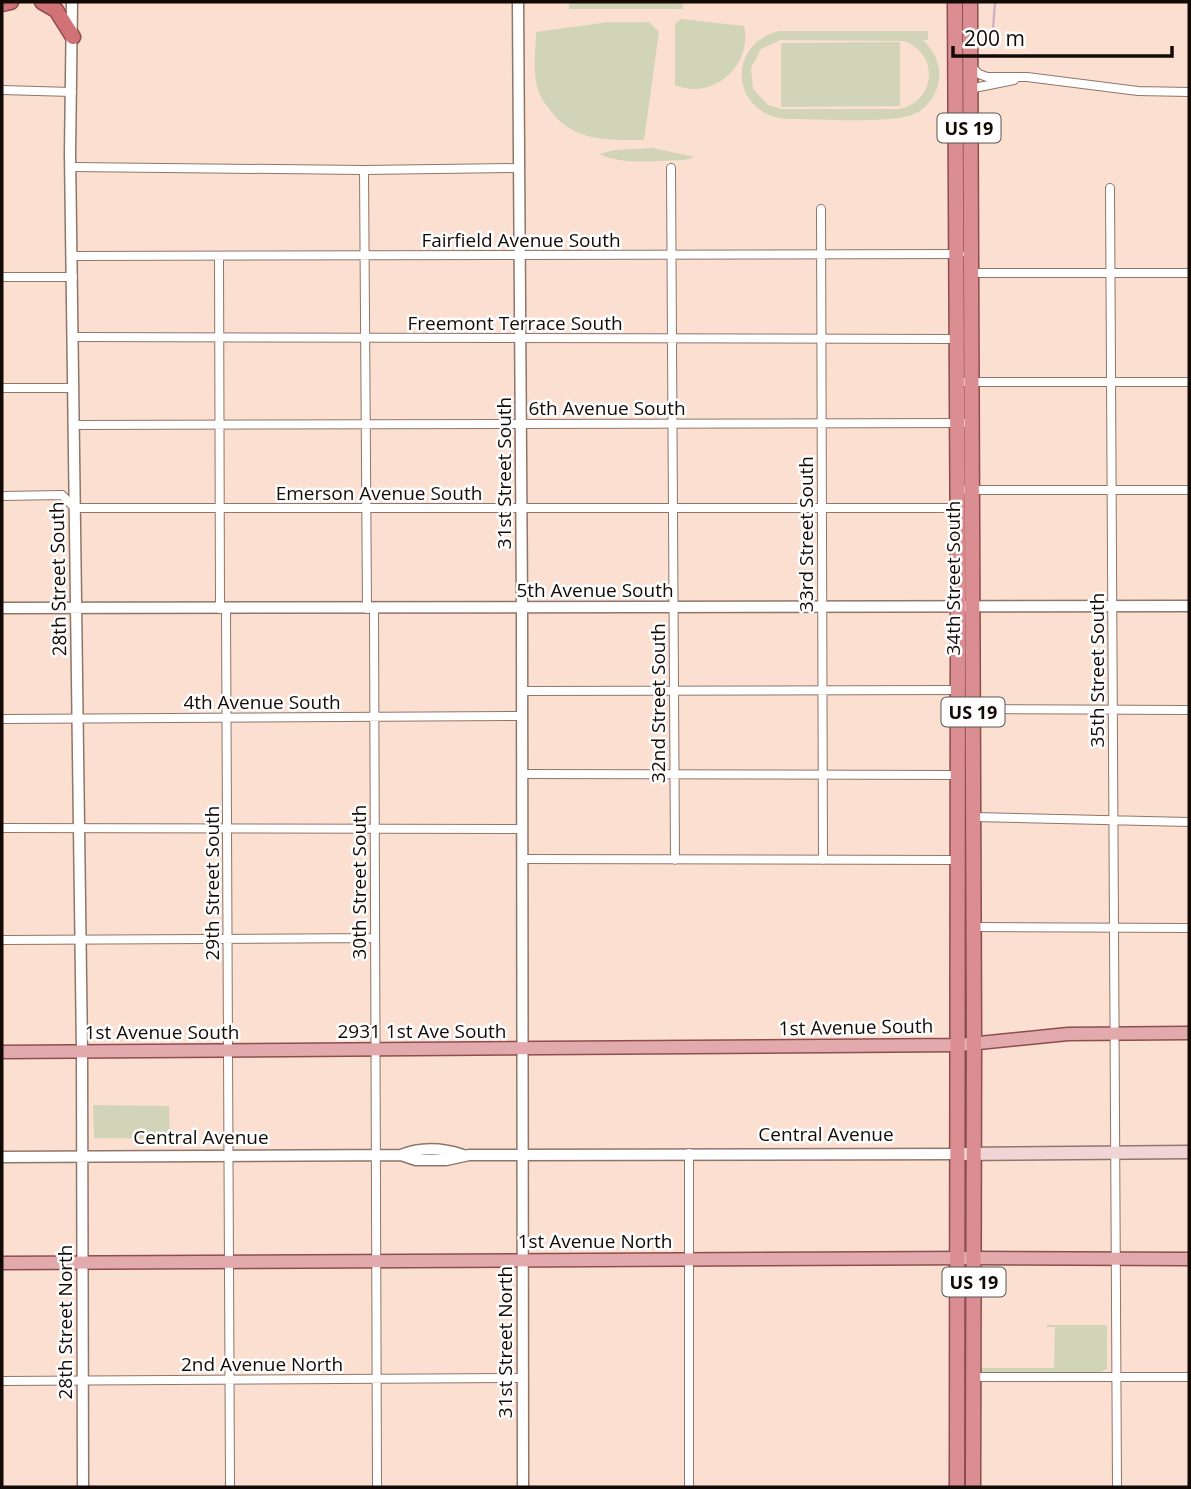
<svg xmlns="http://www.w3.org/2000/svg" width="1191" height="1489" font-family="'Open Sans',sans-serif">
	<style>
		.green { fill: #d2d4b8; fill-rule: evenodd }
		.lines { fill: none; stroke-linecap: round; stroke-linejoin: round }
		.stream { stroke: #d1b1c1; stroke-width: 2.5 }
		.minor-casing { stroke: #8f766a; stroke-width: 10 }
		.tertiary-casing { stroke: #8f766a; stroke-width: 13 }
		.secondary-casing { stroke: #8f766a; stroke-width: 15 }
		.primary-casing { stroke: #8e4e4f; stroke-width: 15 }
		.trunk-casing { stroke: #8e4e4f; stroke-width: 17 }
		.motorway-casing { stroke: #8e4e4f; stroke-width: 17 }
		.minor { stroke: #fff; stroke-width: 8 }
		.tertiary { stroke: #fff; stroke-width: 10 }
		.secondary { stroke: #f1d5d6; stroke-width: 12 }
		.primary { stroke: #e3aaad; stroke-width: 12 }
		.trunk { stroke: #da8e92; stroke-width: 14 }
		.motorway { stroke: #d17277; stroke-width: 14 }
		.labels { text-anchor: middle; dominant-baseline: central; stroke-width: 5; stroke-linejoin: round; paint-order: stroke }
		.shield { fill: #fff; stroke: #5a5451; stroke-width: 2 }
		.shield-label { font-size: 18px; font-weight: bold; fill: #130a06 }
		.street-label { font-size: 19px; fill: #130a06; stroke: #fff }
	</style>
	<rect width="100%" height="100%" fill="#fbdfd1"/>
	<path class="green" d="M569,2H683V9H569Z
		M681,19L744,26C745,31 746,37 745,42C741,77 706,98 675,85V24Z
		M609,22H649L659,32L644,140C608,140 573,142 550,110C543,102 537,91 536,81C533,65 536,47 536,32Z
		M779,31H928V40H923C934,51 941,64 939,80C937,94 928,108 914,114C894,124 815,119 788,119C732,116 724,45 779,31ZM781,40L904,41C940,54 936,101 899,109H782L768,105L753,89L751,68L761,49Z
		M900,42V106L781,107V43Z
		M653,148L694,157L685,160C657,160 625,166 599,154L615,150Z
		M93,1105L169,1106L170,1139L94,1138Z
		M1047,1325H1107V1369L1098,1373L981,1372V1368H1054L1055,1327H1046Z"/>
	<g class="lines">
		<path class="stream" d="M993,29L995,2"/>
		<defs>
			<path id="minor" d="M970,65L979,74L987,77H1027L1138,91L1189,92
				M969,89L1014,80
				M2,90L72,92
				M71,167L364,170L518,168
				M671,168L675,860
				M364,170L367,609
				M1110,188L1117,1487
				M821,209L823,860
				M72,256L960,254
				M219,256L220,609
				M969,273H1189
				M2,277H73
				M73,337L957,339
				M957,382H1189
				M2,388H74
				M74,425L971,423
				M958,490H1189
				M2,496L62,495L75,508H959
				M226,609L230,1487
				M374,609L377,1487
				M522,691L958,690
				M973,709L1189,710
				M2,719L522,716
				M522,774L958,775
				M973,817L1189,822
				M2,828L522,829
				M522,859L958,860
				M974,927L1189,928
				M2,940L375,938
				M973,1377H1189
				M2,1381L522,1378
				M689,1487V1153"/>
			<path id="tertiary" d="M72,2L70,153L82,1052L83,1487
				M518,2L522,608L523,1487
				M2,608L1189,606
				M401,1155C421,1147 442,1148 463,1155
				M2,1157L401,1155L416,1160H446L469,1155L958,1154"/>
			<path id="secondary" d="M958,1154L1189,1152"/>
			<path id="primary" d="M2,1052L959,1045L1068,1034L1189,1033
				M2,1263L974,1258L1189,1259"/>
			<path id="trunk" d="M955,2L958,588L957,1487
				M970,2L974,1043L973,1487"/>
			<path id="motorway" d="M42,2L56,10L73,37
				M2,4L11,2"/>
		</defs>
		<use href="#minor" class="minor-casing"/>
		<use href="#tertiary" class="tertiary-casing"/>
		<use href="#secondary" class="secondary-casing"/>
		<use href="#primary" class="primary-casing"/>
		<use href="#trunk" class="trunk-casing"/>
		<use href="#motorway" class="motorway-casing"/>
		<use href="#minor" class="minor"/>
		<use href="#tertiary" class="tertiary"/>
		<use href="#secondary" class="secondary"/>
		<use href="#primary" class="primary"/>
		<use href="#trunk" class="trunk"/>
		<use href="#motorway" class="motorway"/>
	</g>
	<g class="labels">
		<g class="shield">
			<rect x="937.5" y="113.5" width="63" height="29" rx="5"/>
			<rect x="941.5" y="697.5" width="63" height="29" rx="5"/>
			<rect x="942.5" y="1267.5" width="63" height="29" rx="5"/>
		</g>
		<g class="shield-label">
			<text x="969" y="128">US 19</text>
			<text x="973" y="712">US 19</text>
			<text x="974" y="1282">US 19</text>
		</g>
		<g class="street-label">
			<text x="521" y="240">Fairfield Avenue South</text>
			<text x="515" y="323">Freemont Terrace South</text>
			<text x="607" y="408">6th Avenue South</text>
			<text transform="translate(504 473) rotate(-90)">31st Street South</text>
			<text x="379" y="493">Emerson Avenue South</text>
			<text transform="translate(806 534) rotate(-90)">33rd Street South</text>
			<text transform="translate(953 578) rotate(-90)">34th Street South</text>
			<text transform="translate(58 579) rotate(-91)">28th Street South</text>
			<text x="595" y="590">5th Avenue South</text>
			<text transform="translate(1097 670) rotate(-90)">35th Street South</text>
			<text x="262" y="702">4th Avenue South</text>
			<text transform="translate(658 703) rotate(-90)">32nd Street South</text>
			<text transform="translate(359 882) rotate(-90)">30th Street South</text>
			<text transform="translate(212 883) rotate(-90)">29th Street South</text>
			<text transform="translate(856 1027) rotate(-1)">1st Avenue South</text>
			<text x="422" y="1031">2931 1st Ave South</text>
			<text x="162" y="1032">1st Avenue South</text>
			<text x="826" y="1134">Central Avenue</text>
			<text x="201" y="1137">Central Avenue</text>
			<text x="595" y="1241">1st Avenue North</text>
			<text transform="translate(65 1322) rotate(-90)">28th Street North</text>
			<text transform="translate(505 1342) rotate(-90)">31st Street North</text>
			<text x="262" y="1364">2nd Avenue North</text>
		</g>
	</g>
	<rect width="1191" height="1489" fill="none" stroke="#130a06" stroke-width="7"/>
	<path d="M953 46v10h219v-10" fill="none" stroke="#130a06" stroke-width="3.5"/>
	<text x="964" y="46" font-size="21" fill="#130a06" stroke="#ffffff" stroke-width="5" paint-order="stroke">200 m</text>
</svg>
